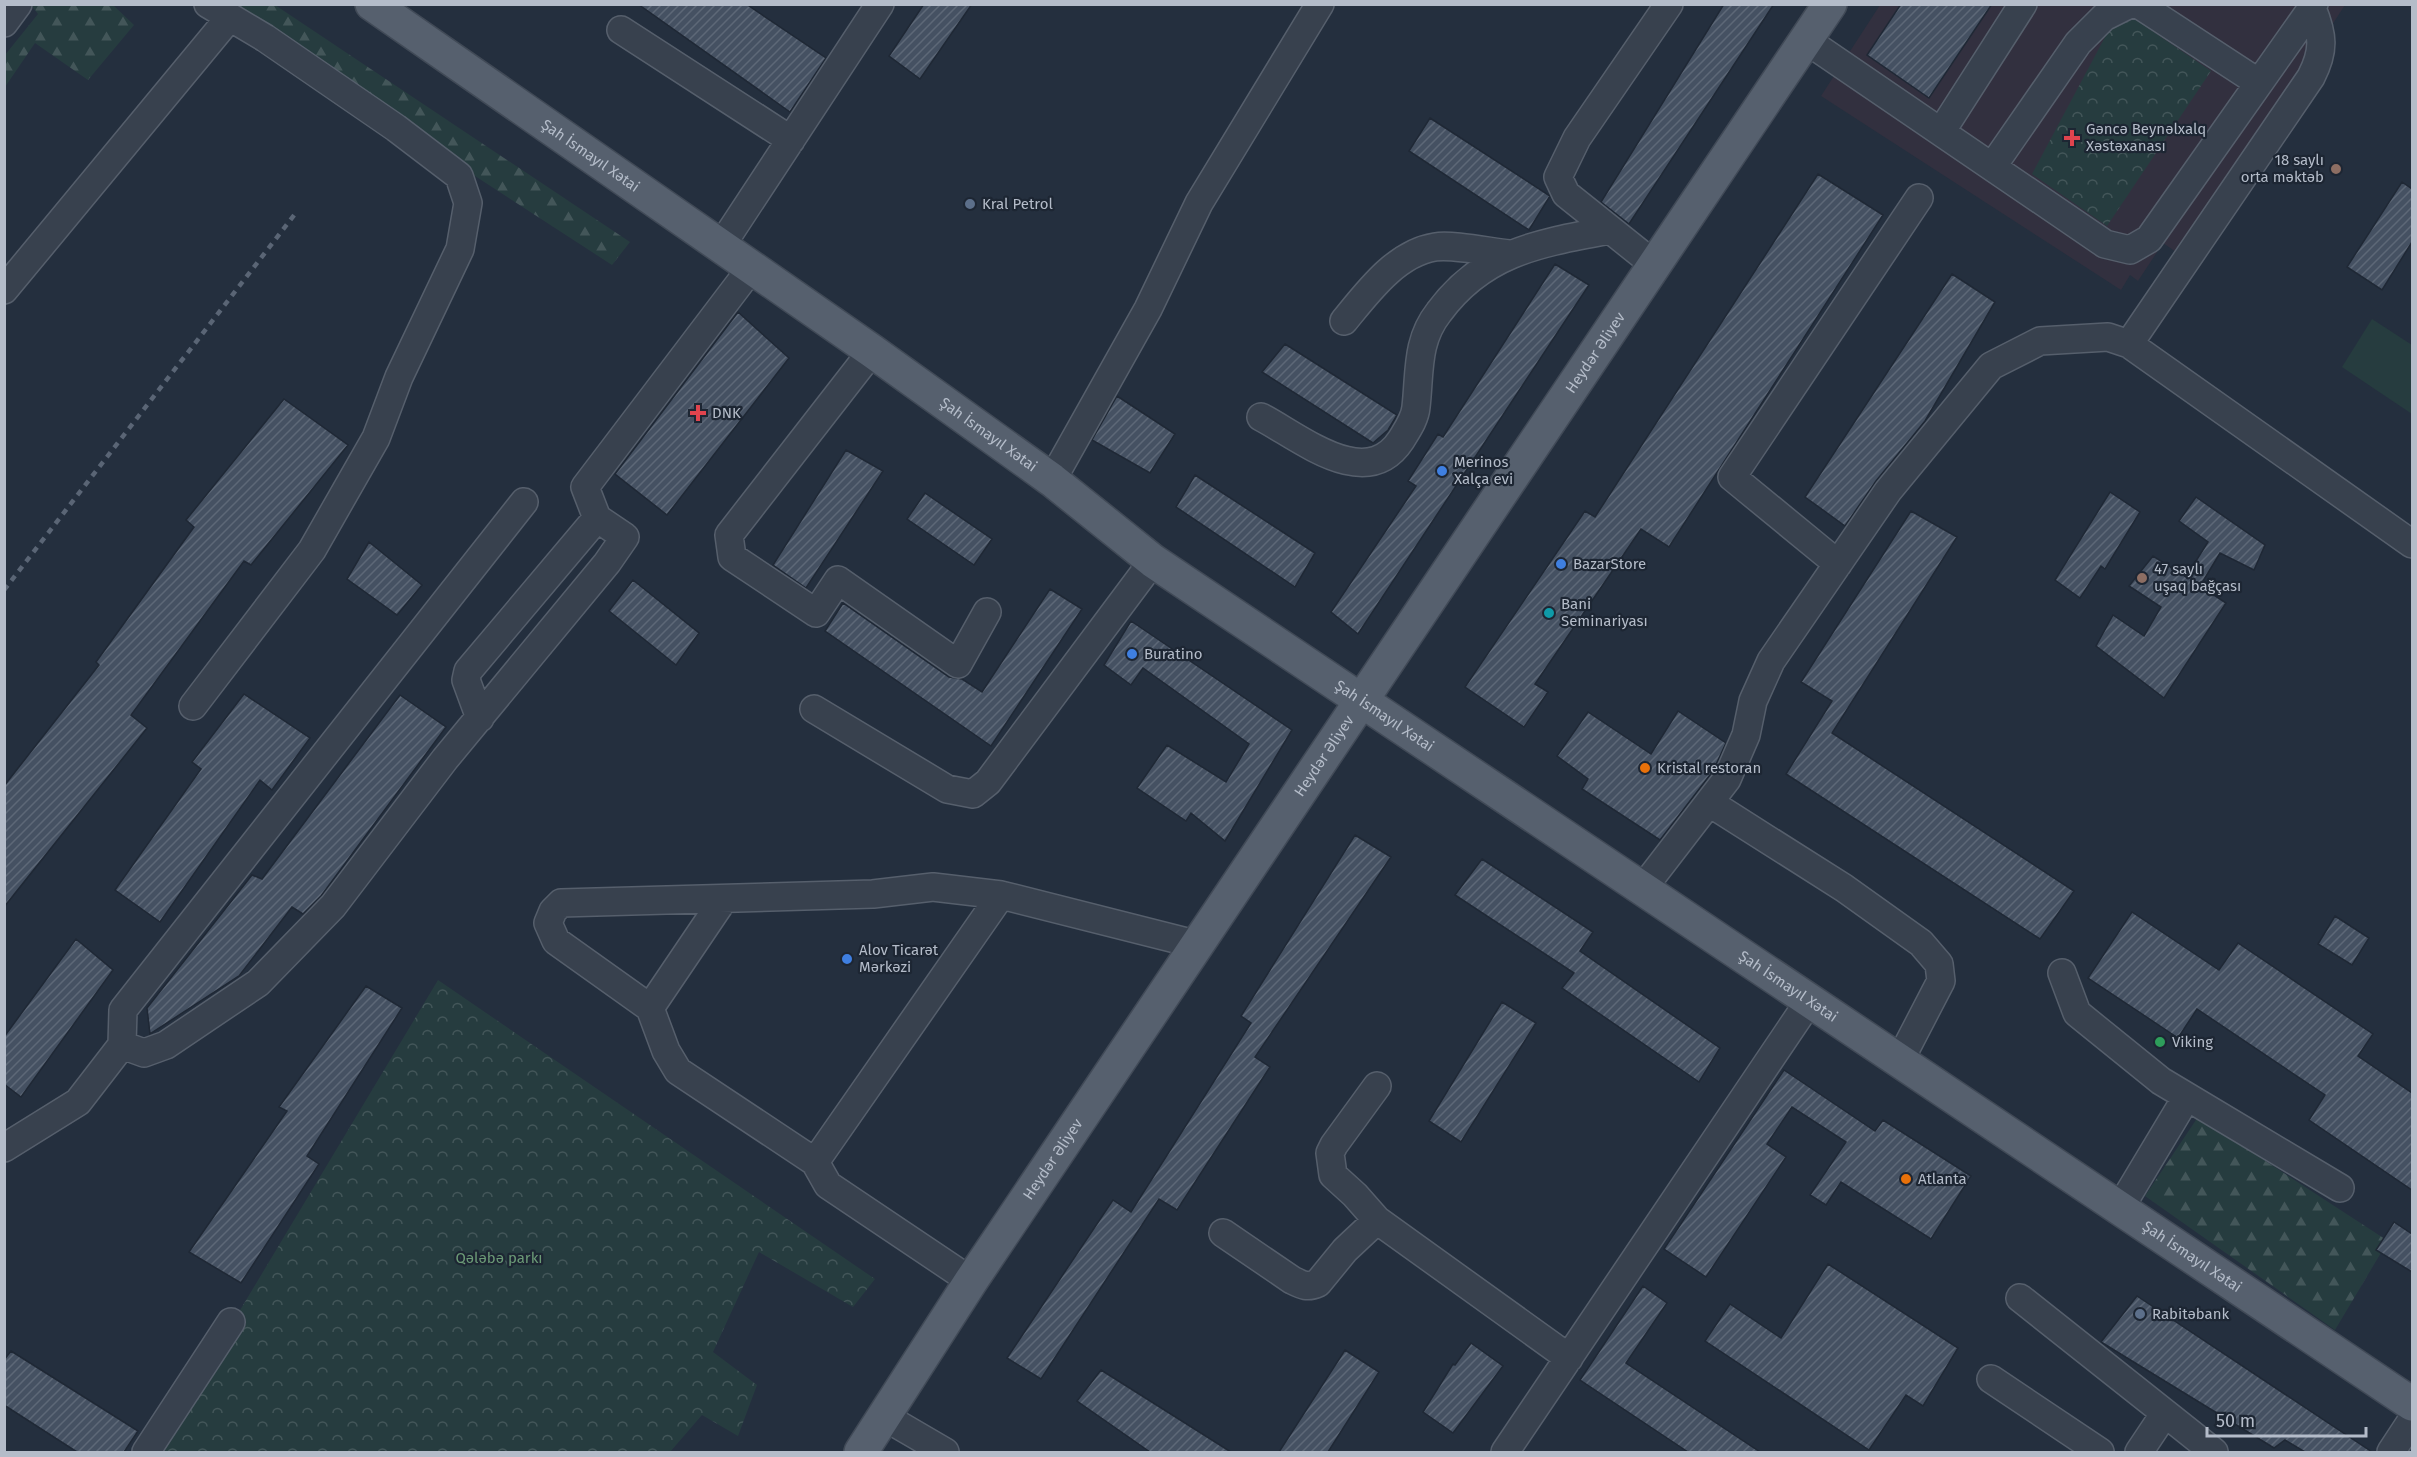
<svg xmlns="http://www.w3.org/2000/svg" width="2417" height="1457" font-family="'Fira Sans',sans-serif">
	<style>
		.medical { fill: #32303f }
		.forest { fill: url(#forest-firs) }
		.park { fill: url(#park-crowns) }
		.garden { fill: #263c3f }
		.building { fill: url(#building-hatch); stroke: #1f2835; stroke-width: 1.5 }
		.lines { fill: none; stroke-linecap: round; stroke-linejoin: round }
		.minor-casing { stroke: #565f6c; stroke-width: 30 }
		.major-casing { stroke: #414a57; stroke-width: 36 }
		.minor { stroke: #38414e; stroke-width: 27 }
		.major { stroke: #56606e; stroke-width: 33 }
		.rail { stroke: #5a6575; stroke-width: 4.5; stroke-dasharray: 6 6; stroke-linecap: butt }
		.health-dot { fill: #e0444e; stroke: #1d2633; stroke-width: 2 }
		.education-dot { fill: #8d6e63; stroke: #1d2633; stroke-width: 2 }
		.service-dot { fill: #5c6f8a; stroke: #1d2633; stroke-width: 2 }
		.shop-dot { fill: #3f7fe0; stroke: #1d2633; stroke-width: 2 }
		.culture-dot { fill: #0f9aa8; stroke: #1d2633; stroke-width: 2 }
		.food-dot { fill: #e8710a; stroke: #1d2633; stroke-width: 2 }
		.leisure-dot { fill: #2e9e5b; stroke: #1d2633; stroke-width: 2 }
		.labels { text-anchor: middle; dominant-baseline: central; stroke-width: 4.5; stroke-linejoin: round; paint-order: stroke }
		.poi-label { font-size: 15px; fill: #b4bcc9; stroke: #1d2633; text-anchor: start }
		.street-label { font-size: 15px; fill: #b4bcc9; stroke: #1d2633 }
		.park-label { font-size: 15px; fill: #6b9a76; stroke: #1d2633 }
	</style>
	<defs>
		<pattern id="forest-firs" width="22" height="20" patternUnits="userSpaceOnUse" patternTransform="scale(1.5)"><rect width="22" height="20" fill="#263c3f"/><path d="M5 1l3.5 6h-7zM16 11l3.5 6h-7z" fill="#435659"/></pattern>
		<pattern id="park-crowns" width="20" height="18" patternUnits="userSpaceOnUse" patternTransform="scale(1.5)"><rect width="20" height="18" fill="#263c3f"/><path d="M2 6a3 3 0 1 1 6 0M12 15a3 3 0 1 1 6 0" fill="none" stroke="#435659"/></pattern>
		<pattern id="building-hatch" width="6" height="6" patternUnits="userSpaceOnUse" patternTransform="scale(1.5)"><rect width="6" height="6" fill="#455162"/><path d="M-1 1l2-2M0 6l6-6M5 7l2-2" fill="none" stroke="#5d6877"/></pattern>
	</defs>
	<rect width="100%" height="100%" fill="#242f3e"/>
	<path class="medical" d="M1880,5H2345L2182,256L2163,243L2138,281L2130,275L2121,290L1821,96Z"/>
	<path class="forest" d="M31,5H113L134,25L88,80L35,43L5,87V55L38,14Z
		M212,5H275L630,242L612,265Z
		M2198,1117L2388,1241L2335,1330L2145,1196Z"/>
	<path class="park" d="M2120,9L2211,71L2107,226L2032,174Z
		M438,980L875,1279L853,1307L759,1252L713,1352L757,1385L738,1436L702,1415L670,1452H155Z"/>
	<path class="garden" d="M2372,319L2412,345V414L2342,367Z"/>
	<path class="building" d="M638,4H746L826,58L790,112Z
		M924,4H972L920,79L889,56Z
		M1724,4H1774L1629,224L1601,202Z
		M1901,4H1992L1929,98L1867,55Z
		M1430,118L1550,196L1529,230L1409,151Z
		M1818,174L1883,215L1669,547L1641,529L1535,684L1548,692L1524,727L1465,687L1585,511L1595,517Z
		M2402,182L2412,189V242L2382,290L2347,267Z
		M1555,264L1589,285L1358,634L1331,612L1416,486L1408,481L1438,434L1443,437Z
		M1952,274L1995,302L1925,421L1876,481L1845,526L1805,497Z
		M738,312L789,358L667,515L615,474Z
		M1285,344L1397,415L1388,430L1373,443L1262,372Z
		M1117,396L1175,434L1150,473L1092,440Z
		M284,399L348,445L251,565L244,561L131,715L147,728L4,907V786L99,665L96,662L194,527L186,520Z
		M846,450L883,471L806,588L773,565Z
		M1195,475L1315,553L1295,587L1176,507Z
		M2110,492L2140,512L2105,569L2101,566L2080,598L2055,580Z
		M925,493L992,539L974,565L907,519Z
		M2196,497L2265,545L2254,570L2220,553L2200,586L2226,603L2164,698L2096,646L2113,615L2144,636L2161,607L2129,586L2153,556L2186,577L2208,542L2179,521Z
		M1911,511L1957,537L1832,733L2074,891L2040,939L1786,774L1832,701L1801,682Z
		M369,542L422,585L397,615L347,579Z
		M633,580L699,633L676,665L609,611Z
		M1050,589L1082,609L991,746L825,631L843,603L949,677L962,679L982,692Z
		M1131,621L1292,730L1225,841L1191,813L1186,821L1137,788L1167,745L1226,782L1249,744L1143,668L1131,685L1104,665Z
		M244,694L310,738L272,790L260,780L160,922L115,890L201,769L192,762Z
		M400,695L446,727L321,896L303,914L292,907L239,976L150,1034L147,1008L252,875L262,879Z
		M1678,711L1726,743L1713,771L1660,840L1582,789L1588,779L1557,756L1588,712L1651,754Z
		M1355,835L1391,857L1255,1057L1270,1067L1177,1210L1159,1199L1041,1379L1007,1358L1113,1200L1131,1212L1251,1023L1241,1016Z
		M1482,859L1593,932L1580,951L1720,1048L1699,1082L1562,988L1574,973L1455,895Z
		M2132,912L2219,970L2238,943L2373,1034L2358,1056L2412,1093V1190L2309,1120L2325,1095L2197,1009L2178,1038L2088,978Z
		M2335,916L2369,938L2352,965L2318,944Z
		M76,939L113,970L21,1097L4,1084V1037Z
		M366,986L402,1008L307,1156L319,1164L241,1283L189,1252L287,1111L279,1107Z
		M1502,1002L1536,1023L1461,1142L1429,1121Z
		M1784,1070L1875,1131L1883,1120L1971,1176L1931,1239L1841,1182L1826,1205L1810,1195L1846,1142L1792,1107L1767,1144L1786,1157L1706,1277L1664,1249Z
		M2394,1222L2412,1234V1272L2376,1250Z
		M1828,1264L1958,1348L1923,1406L1906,1395L1869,1450L1705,1341L1730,1304L1781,1338Z
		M1643,1286L1667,1303L1626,1363L1760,1452H1688L1580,1380Z
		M2137,1296L2372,1452H2305L2285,1440L2274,1448L2101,1342Z
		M1471,1343L1503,1366L1453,1433L1423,1412L1453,1364L1455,1365Z
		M1345,1350L1379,1372L1328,1452H1279Z
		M11,1351L138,1431L124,1452H77L4,1405V1360Z
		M1101,1370L1231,1452H1150L1077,1401Z"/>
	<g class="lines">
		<defs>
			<path id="minor" d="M2138,4L2259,83
				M4,23L18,4
				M621,30L791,140
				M1806,40L2105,244L2130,250L2149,239L2312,8
				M1941,132L2023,4
				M1992,167L2078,43L2104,17L2130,4
				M721,246L880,4
				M1656,266L1566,194L1558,177L1577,138L1669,4
				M4,290L230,17
				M1344,321C1367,293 1396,253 1435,247C1452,244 1490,252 1509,254
				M2129,344L2311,77C2325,50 2323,35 2312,8L2314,4
				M872,351L729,535L732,557L816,613L838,580L958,664L987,612
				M1261,417C1301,438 1366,493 1401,440C1407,430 1415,419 1416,407C1420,372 1416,341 1439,312C1484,251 1541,243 1610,230
				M1052,480L1148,309L1199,203L1320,4
				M524,502L123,1010L122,1045L144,1053L166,1045L258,983L333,906L445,759L607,563L625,537L597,518L585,487L752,267
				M1838,564L1732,477L1919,198
				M193,706L312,550L376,438L399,377L460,249L468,203L459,176L396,128L265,38L208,4
				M814,709L947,789L973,794L988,782L1153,561
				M480,718L466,680L468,671L597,518
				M1710,803L1844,888L1921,943L1939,964L1941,981L1900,1060
				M1643,888L1727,779L1746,735L1753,701L1771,661L1888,491L1991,366L2040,341L2108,337L2129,344L2412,544
				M2062,973L2077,1013L2161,1081L2340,1188
				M650,1008L723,900
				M1377,1086L1334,1145L1330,1153L1333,1175L1355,1195L1377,1220L1569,1358
				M4,1148L78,1102L122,1045
				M815,1162L1001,895
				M2120,1208L2186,1098
				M1223,1233L1292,1280C1302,1285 1307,1288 1318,1283L1345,1250L1377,1220
				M971,1281L828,1185L815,1162L678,1071L666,1051L650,1008L556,941L548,923L553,911L561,903L873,894L933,887L1001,895L1199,945
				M2020,1298L2165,1413L2139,1452
				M1991,1379L2100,1452
				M2165,1413L2214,1452
				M885,1417L945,1452
				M146,1452L231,1322
				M1505,1452L1810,1000
				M2391,1452L2412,1420"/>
			<g id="major">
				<path id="s1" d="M372,4L872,351L1052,480L1153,561L2412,1404"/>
				<path id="s2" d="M861,1452L971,1281L1830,4"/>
			</g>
		</defs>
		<use href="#minor" class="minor-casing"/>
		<use href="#major" class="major-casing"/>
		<use href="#minor" class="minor"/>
		<use href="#major" class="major"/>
		<path class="rail" d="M4,590L295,214"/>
	</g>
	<g class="health-dot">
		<path d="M2069 129h6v6h6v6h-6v6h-6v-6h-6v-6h6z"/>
		<path d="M695 404h6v6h6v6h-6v6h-6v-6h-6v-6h6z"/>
	</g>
	<g class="education-dot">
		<circle cx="2336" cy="169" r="6"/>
		<circle cx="2142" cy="578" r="6"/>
	</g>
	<g class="service-dot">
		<circle cx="970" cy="204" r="6"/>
		<circle cx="2140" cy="1314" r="6"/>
	</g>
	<g class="shop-dot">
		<circle cx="1442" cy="471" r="6"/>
		<circle cx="1561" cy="564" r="6"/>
		<circle cx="1132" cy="654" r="6"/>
		<circle cx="847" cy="959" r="6"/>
	</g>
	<circle class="culture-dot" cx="1549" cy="613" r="6"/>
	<g class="food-dot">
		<circle cx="1645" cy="768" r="6"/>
		<circle cx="1906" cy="1179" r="6"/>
	</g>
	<circle class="leisure-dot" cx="2160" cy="1042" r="6"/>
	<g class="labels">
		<g class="poi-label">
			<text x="2086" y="129">Gəncə Beynəlxalq<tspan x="2086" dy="17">Xəstəxanası</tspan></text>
			<text x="2324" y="160" text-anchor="end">18 saylı<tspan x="2324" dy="17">orta məktəb</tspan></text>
			<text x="982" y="204">Kral Petrol</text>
			<text x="712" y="413">DNK</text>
			<text x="1454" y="462">Merinos<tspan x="1454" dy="17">Xalça evi</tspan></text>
			<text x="1573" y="564">BazarStore</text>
			<text x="2154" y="569">47 saylı<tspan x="2154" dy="17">uşaq bağçası</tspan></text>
			<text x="1561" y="604">Bani<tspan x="1561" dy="17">Seminariyası</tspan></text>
			<text x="1144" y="654">Buratino</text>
			<text x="1657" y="768">Kristal restoran</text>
			<text x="859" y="950">Alov Ticarət<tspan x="859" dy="17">Mərkəzi</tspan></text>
			<text x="2172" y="1042">Viking</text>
			<text x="1918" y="1179">Atlanta</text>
			<text x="2152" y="1314">Rabitəbank</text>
		</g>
		<g class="street-label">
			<text stroke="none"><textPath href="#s1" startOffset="266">Şah İsmayıl Xətai</textPath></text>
			<text stroke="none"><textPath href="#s2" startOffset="1322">Heydər Əliyev</textPath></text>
			<text stroke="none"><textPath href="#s1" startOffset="752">Şah İsmayıl Xətai</textPath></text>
			<text stroke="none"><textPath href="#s1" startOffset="1238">Şah İsmayıl Xətai</textPath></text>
			<text stroke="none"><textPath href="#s2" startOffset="836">Heydər Əliyev</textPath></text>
			<text stroke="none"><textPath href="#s1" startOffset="1724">Şah İsmayıl Xətai</textPath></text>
			<text stroke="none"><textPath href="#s2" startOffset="350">Heydər Əliyev</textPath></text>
			<text stroke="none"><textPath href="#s1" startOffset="2210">Şah İsmayıl Xətai</textPath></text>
		</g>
		<g class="park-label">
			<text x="499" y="1258">Qələbə parkı</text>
		</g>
	</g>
	<rect width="2417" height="1457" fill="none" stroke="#b4bcc9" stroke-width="12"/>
	<path d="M2207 1427v9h159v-9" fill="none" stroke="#b4bcc9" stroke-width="3"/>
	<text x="2216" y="1427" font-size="18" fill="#b4bcc9" stroke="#1d2633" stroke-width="4.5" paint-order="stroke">50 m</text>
</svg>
